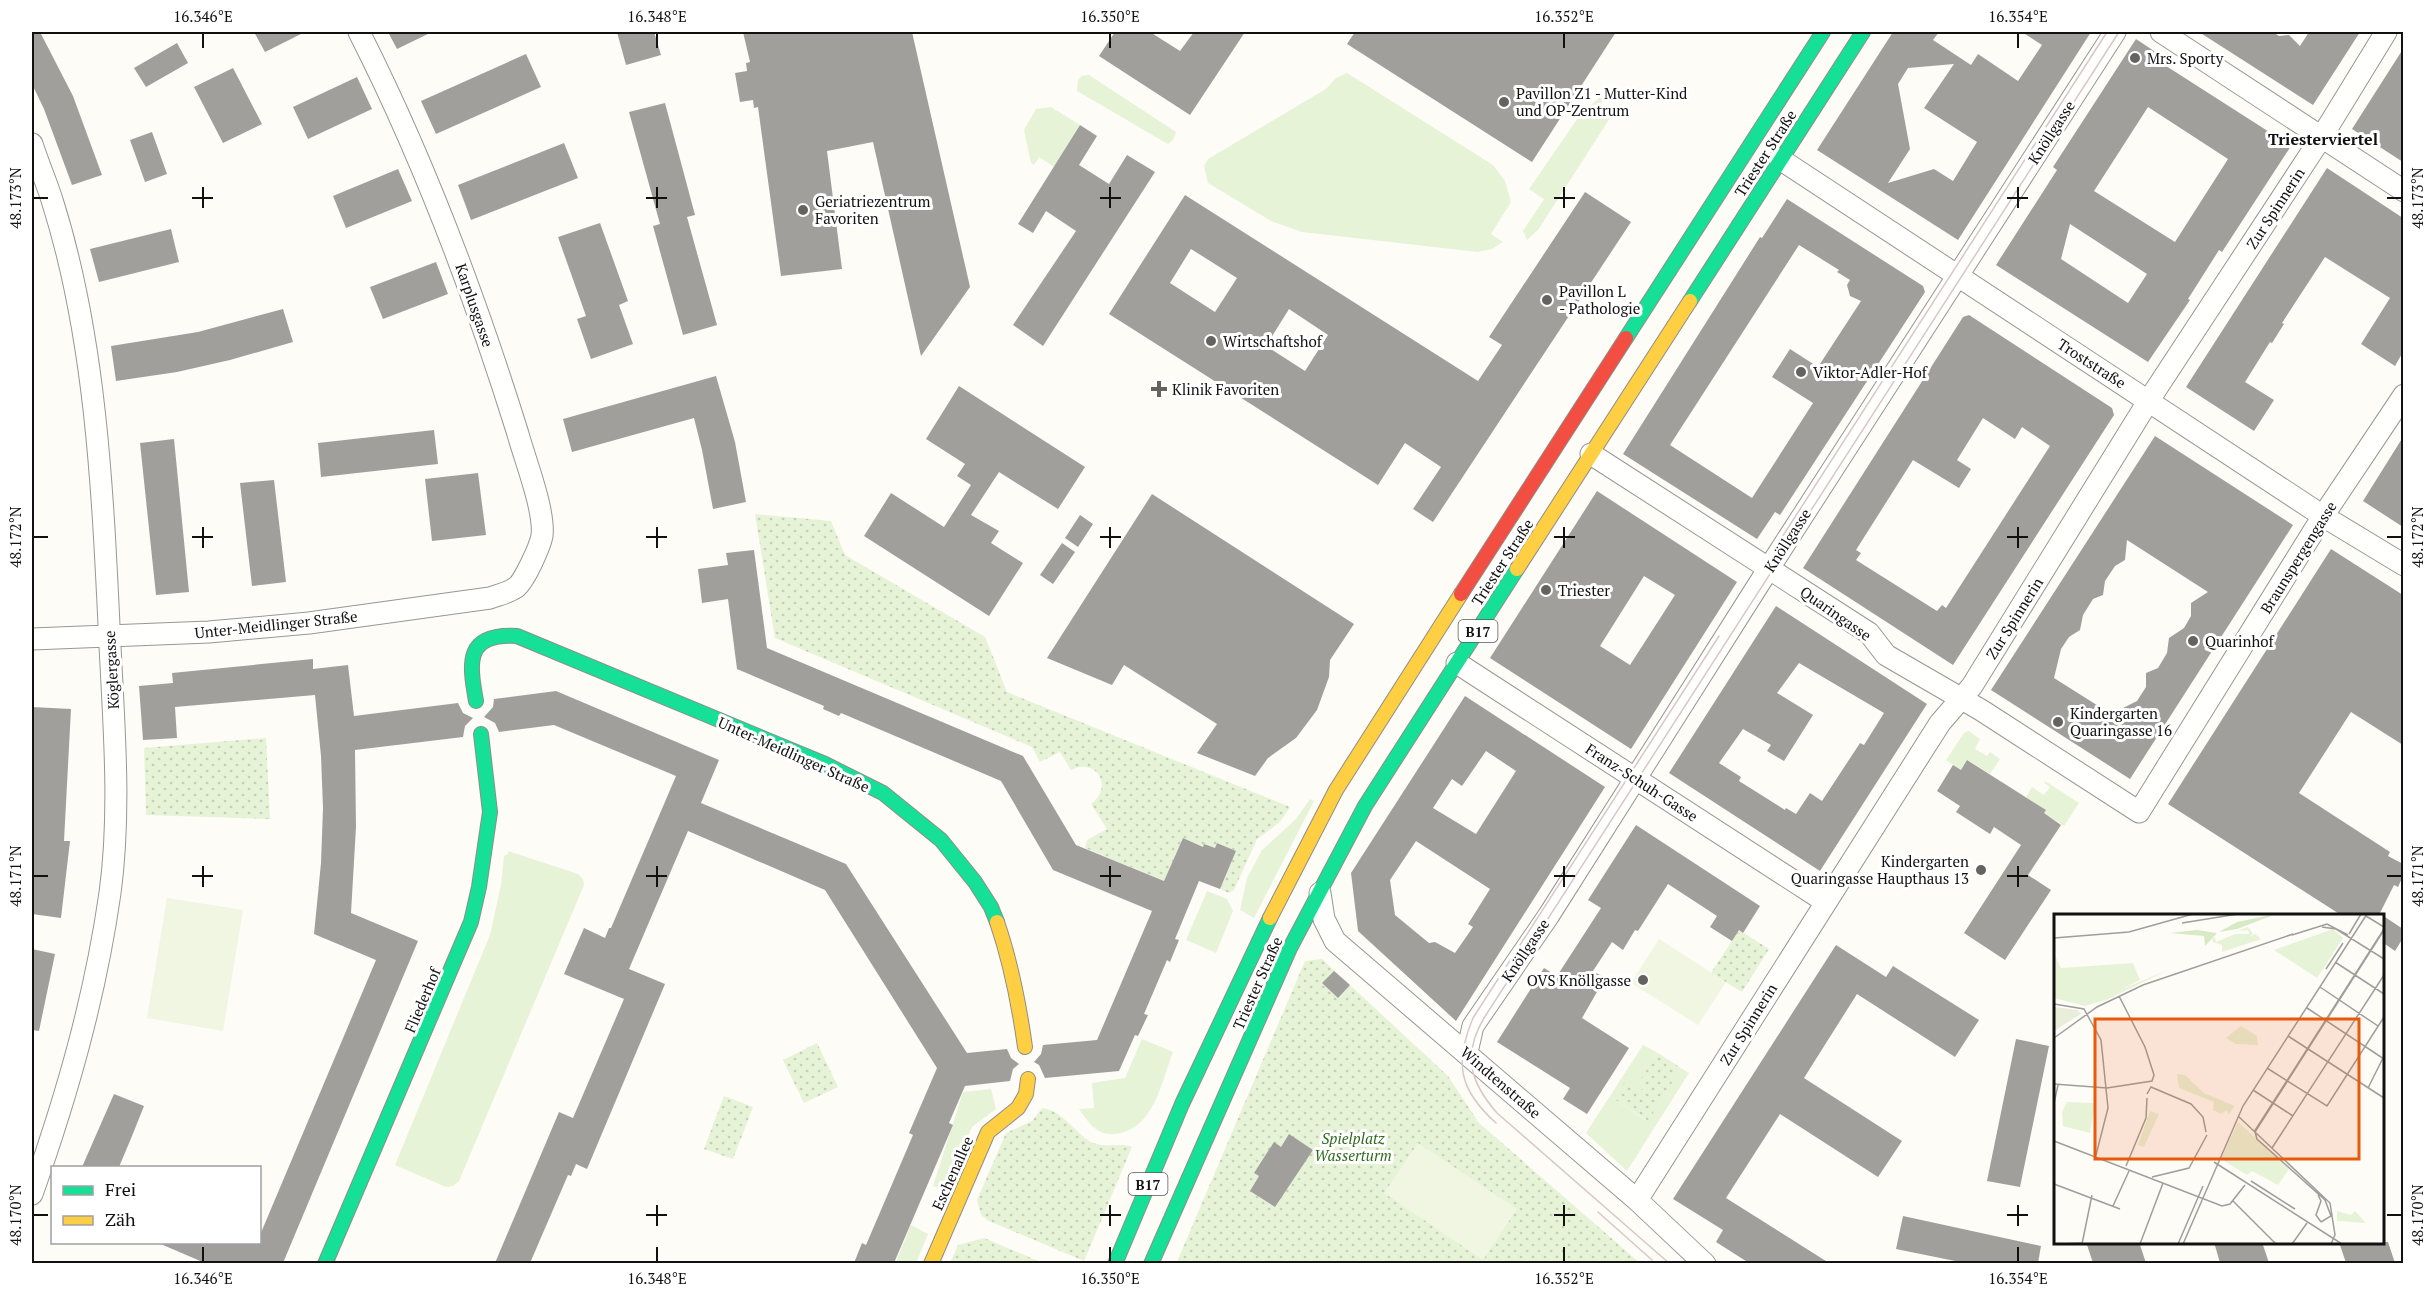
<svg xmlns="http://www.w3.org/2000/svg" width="2435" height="1295" font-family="'PT Serif',serif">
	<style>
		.grass { fill: #e7f3d7 }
		.park { fill: url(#park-dots) }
		.pitch { fill: #f0f6e1 }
		.building { fill: #a19f9c; fill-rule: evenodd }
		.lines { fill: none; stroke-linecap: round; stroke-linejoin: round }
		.street-casing { stroke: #979795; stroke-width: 23 }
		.fast-casing { stroke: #8e8d8b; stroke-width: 16 }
		.slow-casing { stroke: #8e8d8b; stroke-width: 16 }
		.jam-casing { stroke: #8e8d8b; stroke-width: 16 }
		.street { stroke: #fffffe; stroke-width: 21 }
		.fast { stroke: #16e098; stroke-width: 14 }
		.slow { stroke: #ffcf43; stroke-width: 14 }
		.jam { stroke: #f24e42; stroke-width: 14 }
		.tram { stroke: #d9c6c7; stroke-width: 1.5 }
		.ticks { fill: none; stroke: #111; stroke-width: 2 }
		.poi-dot { fill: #646362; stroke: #fff; stroke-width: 2 }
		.labels { text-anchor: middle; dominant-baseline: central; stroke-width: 6; stroke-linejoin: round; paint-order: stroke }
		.shield { fill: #fff; stroke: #585858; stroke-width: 1.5 }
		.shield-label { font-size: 14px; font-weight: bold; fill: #111 }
		.poi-label { font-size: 15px; fill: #111; stroke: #fff; text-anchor: start }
		.street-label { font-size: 15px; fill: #111; stroke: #fff }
		.park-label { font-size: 15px; font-style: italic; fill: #2f6b1f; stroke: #fff }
		.neighbourhood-label { font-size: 16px; font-weight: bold; fill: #111; stroke: #fff }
		.inset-road { fill: none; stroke: #9f9e9b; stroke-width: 1.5 }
		.view { fill: #e8590c; fill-opacity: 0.15; stroke: #e8590c; stroke-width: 3 }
		.inset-edge { fill: none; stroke: #111; stroke-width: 3 }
		.neatline { fill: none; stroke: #111; stroke-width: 2 }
		.ticks-label { font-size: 15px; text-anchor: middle; fill: #111 }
	</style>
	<defs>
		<pattern id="park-dots" width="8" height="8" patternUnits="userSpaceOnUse" patternTransform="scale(1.5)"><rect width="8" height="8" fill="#e7f3d7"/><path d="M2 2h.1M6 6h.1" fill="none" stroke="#c5cfb8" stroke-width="1.8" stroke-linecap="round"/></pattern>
	</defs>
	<rect width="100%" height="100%" fill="#fdfcf7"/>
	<path class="grass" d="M1347,73L1493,165L1505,181L1511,202L1491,234L1503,242L1492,249L1478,252L1302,232L1271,221L1208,183L1204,166L1208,159L1326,89L1336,78Z
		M1089,75L1176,132L1173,140L1168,144L1077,91L1078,80L1082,76Z
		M1610,89L1597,110L1610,118L1538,230L1527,240L1523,231L1544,199L1529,189L1582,112Z
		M1051,107L1080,125L1054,167L1039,157L1034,165L1031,163L1024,130L1036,109Z
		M1969,731L1980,739L1975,749L1987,756L1990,752L2000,759L1990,774L1968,760L1961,770L1946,760L1964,733Z
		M2045,781L2079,803L2064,826L2044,813L2045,810L2026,797L2032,787L2044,795L2050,787L2044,783Z
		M1310,799L1314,801L1254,918L1240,910L1247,878L1262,850L1296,819Z
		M508,851L578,874L583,879L584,885L459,1181L453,1186L446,1187L395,1165L490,935L501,885L504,856L508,854Z
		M1207,891L1227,899L1233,911L1216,953L1186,940Z
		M1142,1039L1173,1052C1161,1083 1154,1130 1115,1134C1097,1136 1088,1122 1079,1109L1094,1108L1092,1083L1125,1078Z
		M1643,1045L1658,1053L1641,1080L1645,1084L1640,1093L1614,1099L1647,1121L1681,1068L1689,1073L1627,1171L1586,1133Z
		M991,1089L996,1109L972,1127L943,1189L933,1186L963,1092Z
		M911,1225L928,1234L916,1263L895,1264Z"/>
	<path class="park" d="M755,514L831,521L845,555L985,637L1007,692L1290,807L1280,822L1257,839L1234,890L1229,893L1220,889L1236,851L1218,843L1215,848L1204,844L1203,847L1183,838L1164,881L1085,848L1087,840L1107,829L1091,804C1114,787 1097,757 1071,770L1060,752L1040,762L1032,747L775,638Z
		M266,738L270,819L146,815L144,748Z
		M1739,930L1769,949L1742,992L1711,973Z
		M1322,959L1448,1076L1479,1123L1640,1263L1176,1264L1305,961Z
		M817,1043L838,1087L804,1103L783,1060Z
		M1658,1053L1681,1068L1648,1121L1614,1099L1624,1083L1640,1092L1645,1084L1640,1080Z
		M724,1096L753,1107L733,1159L704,1149Z
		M1042,1108C1062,1110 1074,1132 1091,1142C1105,1149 1120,1142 1132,1147L1084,1261L989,1221L981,1215L977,1200L1006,1133L1032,1121Z
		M984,1238L1043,1263H950L958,1245Z"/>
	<path class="pitch" d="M167,898L243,910L223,1031L147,1018Z
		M1659,939L1726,982L1698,1025L1631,983Z
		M1418,1143L1517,1209L1483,1260L1384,1193Z"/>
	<path class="building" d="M32,32H40L73,96L102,175L72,185L44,109L32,84Z
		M254,32H305L265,52Z
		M388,32H432L397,49Z
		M617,32H654L661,55L626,65Z
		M743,32H912L970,287L921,356L873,142L827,151L842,269L781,276L758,107L754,108L753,100L740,102L735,73L747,71L746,63L750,62Z
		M1115,32H1150L1180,51L1194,32H1245L1190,115L1099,56Z
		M1355,32H1616L1532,162L1347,44Z
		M1893,32H1939L1933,40L1971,65L1978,54L2018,81L2042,45L2022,32H2091L1958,240L1817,150ZM1954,64L1924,108L1977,142L1953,181L1934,169L1888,183L1910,149L1898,84L1908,68Z
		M2199,32H2273L2279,36L2289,35L2300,46L2309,32H2360L2313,105Z
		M2136,39L2166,59L2163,64L2291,146L2222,252L2219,250L2188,299L2190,300L2148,362L1996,265L2057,170L2053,167ZM2148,107L2228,159L2175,242L2094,191ZM2070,224L2147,274L2128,303L2061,259Z
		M177,43L188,63L146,87L134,68Z
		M2403,49V162L2352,129Z
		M526,54L541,87L436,134L421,101Z
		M233,68L262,124L223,143L194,87Z
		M357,77L372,109L308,139L293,107Z
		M665,103L695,215L687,217L717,325L683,335L653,226L660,224L629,112Z
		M1080,125L1097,136L1079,165L1109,184L1127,155L1155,172L1043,346L1013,325L1076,231L1046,211L1033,233L1018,224Z
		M152,132L167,174L145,182L130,140Z
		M564,143L578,178L471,220L458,185Z
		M2327,168L2403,218V352L2395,366L2361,344L2390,298L2325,257L2282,323L2284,324L2272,343L2270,342L2245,382L2274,400L2254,431L2186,387Z
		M398,169L412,201L346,228L333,196Z
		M1585,192L1631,222L1433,522L1413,509L1441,467L1405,443L1378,485L1109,314L1185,195L1478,381L1502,345L1489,337ZM1191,249L1237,278L1215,312L1170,283ZM1289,309L1328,335L1305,371L1266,346Z
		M1787,199L1923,286L1925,292L1780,515L1775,512L1757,539L1623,454L1760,237L1762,238ZM1799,245L1839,270L1837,272L1850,280L1847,285L1850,296L1861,301L1818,367L1790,349L1772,377L1813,403L1752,498L1670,445Z
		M600,223L628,301L619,305L633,344L591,359L577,319L586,316L558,237Z
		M171,229L179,262L99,282L90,249Z
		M436,262L448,294L383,319L370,287Z
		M283,309L293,342L230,360L177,372L116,381L111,346L198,332Z
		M1969,315L2112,408L2114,415L1953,665L1803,568L1963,317ZM1983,418L2015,439L2022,427L2050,446L1946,608L1942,605L1937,611L1856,560L1861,553L1856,550L1913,460L1959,488L1971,469L1957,460Z
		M716,376L735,442L746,502L713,509L702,450L694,418L572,452L563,419Z
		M959,386L1085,467L1058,509L999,472L971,515L999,531L991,543L1023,563L989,616L864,536L891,493L944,527L971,485L957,476L965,464L926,439Z
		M434,430L438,464L321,477L318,443Z
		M2155,436L2293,525L2130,779L1991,690ZM2127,540L2208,592L2191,603V616L2184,628L2169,638L2167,653L2158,668L2146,673V687L2137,701L2111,714L2054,678L2061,649L2069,637L2080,630L2083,615L2093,599L2103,595L2105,581L2115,566L2125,560Z
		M2403,437V527L2363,501Z
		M174,439L189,592L156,595L140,443Z
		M478,473L486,535L432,541L425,479Z
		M274,480L286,582L252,586L240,483Z
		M1597,491L1737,582L1631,749L1490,658ZM1644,576L1675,595L1630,665L1600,646Z
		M1152,494L1354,624L1330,660L1329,677L1317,710L1296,738L1268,758L1255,776L1197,753L1217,724L1124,665L1112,685L1047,658Z
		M1080,515L1093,524L1078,547L1065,538Z
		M1062,543L1075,552L1053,584L1040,575Z
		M2331,549L2403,595V745L2351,712L2299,793L2390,852L2388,856L2403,864V876L2398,887L2394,885L2379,915H2341L2168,804Z
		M754,550L767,648L1023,756L1076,845L1164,881L1183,838L1203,847L1204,844L1215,848L1217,843L1236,851L1220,889L1199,881L1175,939L1179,940L1170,962L1167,960L1144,1014L1148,1015L1138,1036L1135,1035L1119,1071L1045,1078L1039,1065L1034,1062L1041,1054L1043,1045L1097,1040L1152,911L1053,870L1001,781L841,713L839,716L823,709L824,706L737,669L728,599L702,603L698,569L728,565L726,553Z
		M1776,606L1927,704L1820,871L1669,773ZM1799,663L1884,713L1864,745L1860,743L1822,801L1810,793L1796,814L1786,808L1785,810L1739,781L1741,777L1719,763L1743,729L1771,745L1767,751L1784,761L1813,715L1777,693Z
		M313,659V669L348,665L354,716L458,703L463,713L473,718L465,726L463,737L355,750L356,827L351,913L418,941L283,1263H205L156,1242H260V1235L376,960L314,934L321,863L323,808L321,756L315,695L175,707L177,738L143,740L139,686L173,683L172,673Z
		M556,691L719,760L701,803L846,864L967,1053L1007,1049L1011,1058L1019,1064L1013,1069L1010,1081L965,1086L949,1123L953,1125L894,1263H854L862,1243L866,1245L890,1189L913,1135L909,1133L937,1068L825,890L688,831L629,969L665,984L587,1169L576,1164L571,1176L568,1175L530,1263H495L559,1112L573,1118L624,999L564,974L584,928L605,938L609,928H611L676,776L554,725L499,732L495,723L484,717L493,707L494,699Z
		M1465,696L1605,787L1456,1021L1358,931L1351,873ZM1486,751L1516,771L1476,834L1433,808L1452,779L1462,786ZM1416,841L1490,889L1468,924L1473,927L1455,953L1435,942L1429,943L1395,915L1390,880Z
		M32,707L71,709L64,841H70L61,918L32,914Z
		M1967,760L2046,810L2044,813L2061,825L2028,875L2051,890L2005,960L1964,933L2021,845L1994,827L1990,834L1956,812L1960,806L1937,791L1953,765L1961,770Z
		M1636,825L1760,906L1743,933L1739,930L1732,941L1710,927L1717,916L1668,884L1638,931L1635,930L1623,950L1612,942L1593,971L1605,978L1582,1018L1629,1048L1587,1114L1563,1099L1570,1088L1497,1042L1544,968L1557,976L1601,908L1588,900Z
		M2382,915L2403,929V938L2395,951L2382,942Z
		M1836,945L1886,977L1893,966L1979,1020L1955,1057L1857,994L1804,1078L1902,1141L1878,1177L1780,1114L1726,1198L1829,1263H1749L1716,1242L1723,1230L1673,1199Z
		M32,949L55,954L39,1031L32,1030Z
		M1334,971L1350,985L1338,998L1322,983Z
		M2016,1039L2049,1046L2020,1187L1987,1181Z
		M114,1094L144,1106L132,1136L119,1167H82Z
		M1289,1134L1313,1150L1275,1207L1250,1191L1259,1176L1254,1173L1274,1142L1281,1147Z
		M1903,1216L2041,1246L2038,1263H1965L1896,1249Z
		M2086,1242H2139L2146,1263H2093Z
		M2214,1242H2262L2269,1263H2220Z
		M2339,1242H2388L2395,1263H2346Z"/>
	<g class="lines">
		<defs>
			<path id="street" d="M2161,32L2404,191
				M32,144C38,163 46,181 52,200C97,341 103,499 110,646C114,728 121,812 110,893C95,998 67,1095 32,1194
				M1780,159L2323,516L2404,565
				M1591,454L1869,633L1886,655L1981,710L2139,812L2323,516L2404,395
				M32,639L209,632L309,623L490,598C498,595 508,593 515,588C524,583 540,546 542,536C545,510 525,460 518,434C475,296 424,160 359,32
				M1457,663L1826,902
				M1320,893L1324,919L1335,941L1637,1200L1705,1264
				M1467,1052L1473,1026L1549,915L1769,568L2115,32
				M1637,1200L1940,723L1972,686L2149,400L2321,138L2386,32"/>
			<path id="fast" d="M1690,301L1863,32
				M1626,338L1823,32
				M476,701C469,662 465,633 517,636L825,764L883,793L941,840L975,882L991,907L997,922
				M325,1264L471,922L479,887L490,812L481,734
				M1115,1264L1182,1104L1270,918
				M1151,1264L1290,948L1365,806L1517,569"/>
			<path id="slow" d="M1517,569L1690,301
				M1270,918L1336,790L1461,594
				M997,922C1011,963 1019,1004 1025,1047
				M931,1264L988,1132L1018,1108L1026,1094L1028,1079"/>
			<path id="jam" d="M1461,594L1626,338"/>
		</defs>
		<use href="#street" class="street-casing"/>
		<use href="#fast" class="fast-casing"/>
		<use href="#slow" class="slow-casing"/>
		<use href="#jam" class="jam-casing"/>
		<use href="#street" class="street"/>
		<use href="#fast" class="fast"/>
		<use href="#slow" class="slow"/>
		<use href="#jam" class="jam"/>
		<path class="tram" d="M1777,545L2107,32
			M1496,1123C1459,1090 1454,1063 1473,1018L1719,636
			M1598,1212L1652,1260
			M1670,1264L1497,1113C1470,1082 1462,1055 1484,1018L2119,32"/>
	</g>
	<path class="ticks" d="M203,33V48M657,33V48M1110,33V48M1564,33V48M2018,33V48M203,187V208M657,187V208M1110,187V208M1564,187V208M2018,187V208M33,198H48M192,198H213M646,198H667M1100,198H1121M1554,198H1575M2007,198H2028M2387,198H2402M203,527V548M657,527V548M1110,527V548M1564,527V548M2018,527V548M33,537H48M192,537H213M646,537H667M1100,537H1121M1554,537H1575M2007,537H2028M2387,537H2402M203,866V887M657,866V887M1110,866V887M1564,866V887M2018,866V887M33,876H48M192,876H213M646,876H667M1100,876H1121M1554,876H1575M2007,876H2028M2387,876H2402M657,1205V1226M1110,1205V1226M1564,1205V1226M2018,1205V1226M33,1215H48M646,1215H667M1100,1215H1121M1554,1215H1575M2007,1215H2028M2387,1215H2402M203,1247V1262M657,1247V1262M1110,1247V1262M1564,1247V1262M2018,1247V1262"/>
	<g class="poi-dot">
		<circle cx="2135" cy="58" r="6"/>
		<circle cx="1504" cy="102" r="6"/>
		<circle cx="803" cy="210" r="6"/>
		<circle cx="1547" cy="300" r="6"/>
		<circle cx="1211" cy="341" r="6"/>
		<circle cx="1801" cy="372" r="6"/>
		<path d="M1156 380h6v6h6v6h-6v6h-6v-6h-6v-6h6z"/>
		<circle cx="1546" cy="590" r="6"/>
		<circle cx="2193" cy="641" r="6"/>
		<circle cx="2058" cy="722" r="6"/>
		<circle cx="1981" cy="870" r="6"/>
		<circle cx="1643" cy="980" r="6"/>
	</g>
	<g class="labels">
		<g class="shield">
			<rect x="1458.5" y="620" width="39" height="22" rx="4.5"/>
			<rect x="1128.5" y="1173" width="39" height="22" rx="4.5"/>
		</g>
		<g class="shield-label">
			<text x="1478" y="631">B17</text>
			<text x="1148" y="1184">B17</text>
		</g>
		<g class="poi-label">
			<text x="2147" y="58">Mrs. Sporty</text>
			<text x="1516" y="93">Pavillon Z1 - Mutter-Kind<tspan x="1516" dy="17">und OP-Zentrum</tspan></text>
			<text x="815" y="201">Geriatriezentrum<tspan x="815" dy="17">Favoriten</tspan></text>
			<text x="1559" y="291">Pavillon L<tspan x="1559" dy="17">- Pathologie</tspan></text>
			<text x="1223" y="341">Wirtschaftshof</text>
			<text x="1813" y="372">Viktor-Adler-Hof</text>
			<text x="1172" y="389">Klinik Favoriten</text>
			<text x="1558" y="590">Triester</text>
			<text x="2205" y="641">Quarinhof</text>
			<text x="2070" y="713">Kindergarten<tspan x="2070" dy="17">Quaringasse 16</tspan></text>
			<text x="1969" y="861" text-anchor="end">Kindergarten<tspan x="1969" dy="17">Quaringasse Haupthaus 13</tspan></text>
			<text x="1631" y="980" text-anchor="end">OVS Knöllgasse</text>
		</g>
		<g class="street-label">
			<text transform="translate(2051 132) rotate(-57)">Knöllgasse</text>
			<text transform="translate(1765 153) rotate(-57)">Triester Straße</text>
			<text transform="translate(2275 208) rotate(-57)">Zur Spinnerin</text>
			<text transform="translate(475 305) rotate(71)">Karplusgasse</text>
			<text transform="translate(2092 363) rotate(33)">Troststraße</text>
			<text transform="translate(1787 540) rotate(-57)">Knöllgasse</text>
			<text transform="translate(2298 557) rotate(-58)">Braunspergengasse</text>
			<text transform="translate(1502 562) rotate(-57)">Triester Straße</text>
			<text transform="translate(1836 613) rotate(35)">Quaringasse</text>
			<text transform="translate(2014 618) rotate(-58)">Zur Spinnerin</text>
			<text transform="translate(276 624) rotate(-6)">Unter-Meidlinger Straße</text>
			<text transform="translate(111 670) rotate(-93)">Köglergasse</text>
			<text transform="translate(794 754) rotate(24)">Unter-Meidlinger Straße</text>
			<text transform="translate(1642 782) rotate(33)">Franz-Schuh-Gasse</text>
			<text transform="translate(1525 950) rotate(-56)">Knöllgasse</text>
			<text transform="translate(1257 983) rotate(-66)">Triester Straße</text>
			<text transform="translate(422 1000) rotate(-67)">Fliederhof</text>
			<text transform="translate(1748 1024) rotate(-58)">Zur Spinnerin</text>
			<text transform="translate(1501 1082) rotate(41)">Windtenstraße</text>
			<text transform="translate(952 1173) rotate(-66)">Eschenallee</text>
		</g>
		<g class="park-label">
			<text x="1353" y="1138">Spielplatz<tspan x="1353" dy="17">Wasserturm</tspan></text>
		</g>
		<g class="neighbourhood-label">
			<text x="2323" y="139">Triesterviertel</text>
		</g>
	</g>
	<g transform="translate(2054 914)">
		<rect width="330" height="330" fill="#fdfcf7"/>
		<path d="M194,13L199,20L196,23L201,20L207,25L168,38V31L159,28L158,25L161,23L162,28L181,20H195L194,16L183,17ZM0,40L7,54L79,49L86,66L68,75L114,56L36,94L51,86L31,92L0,84ZM187,112L203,122L204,131L182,130L172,124ZM96,197L105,200L90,233L84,231ZM283,297L297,301L301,297L312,309L283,307Z" fill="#e7f3d7"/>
		<path d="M222,0L183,15L165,18L183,8ZM143,16L163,19L151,32L150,22L116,19Z" fill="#d8eac5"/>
		<path d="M0,93L24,96L27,100L0,117Z" fill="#e9eedb"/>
		<path d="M279,15L289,24L263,64L220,36ZM123,160L131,161L150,179L181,192L174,201L173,196L167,200L159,196L160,188L125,174ZM13,188L41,189L36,219L9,212L8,198ZM184,208L235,255L224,271L198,257L193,261L167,245Z" fill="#e7f3d7"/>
		<path class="inset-road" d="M312,2L330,13M128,9L184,0M268,13L282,15L330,45M295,20L307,0M238,21L273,10L294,21M0,24L75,18L139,0M281,48L330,80M272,55L289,29M266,73L324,112M0,90L30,95L47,126L54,194L42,241M253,94L330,145M234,122L330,184M0,124L43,93L89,71L239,20M213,154L273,192L330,103M0,170L53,174L98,167L100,161L91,133L65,82M314,174L329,144M199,176L239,202M93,180L97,173L137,190L149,203L152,218M0,189L4,171M184,202L276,289L281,321L277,330M200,218L330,15M0,227L168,292L176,290L191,271M218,234L330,61M160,248L288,330M72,252L92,204L93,184M98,263L135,254L153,221M197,267L241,295M0,270L66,295M264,281L267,287L262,301L267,308M179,287L222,330M59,292L75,257M267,308L277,302L271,286L203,225L201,218L330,16M6,330L28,329M28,330L38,281M86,330L109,269M124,330L149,272M129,330L189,192L313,0M238,330L253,309"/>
		<path class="view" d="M41,105H305V245H41Z"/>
		<rect width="330" height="330" class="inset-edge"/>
	</g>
	<rect width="2435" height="1295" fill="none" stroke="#ffffff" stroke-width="66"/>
	<rect x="51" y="1166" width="210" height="78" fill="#ffffff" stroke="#a0a0a0" stroke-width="1.5"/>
	<rect x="63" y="1186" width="30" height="9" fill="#16e098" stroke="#a0a0a0" stroke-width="1.5"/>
	<text x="105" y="1196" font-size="18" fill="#111111">Frei</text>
	<rect x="63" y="1216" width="30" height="9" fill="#ffcf43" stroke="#a0a0a0" stroke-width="1.5"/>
	<text x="105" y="1226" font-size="18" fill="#111111">Zäh</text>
	<rect x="33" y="33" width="2369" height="1229" class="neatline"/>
	<g class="ticks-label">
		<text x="203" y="22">16.346°E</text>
		<text x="657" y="22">16.348°E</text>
		<text x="1110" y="22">16.350°E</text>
		<text x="1564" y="22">16.352°E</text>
		<text x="2018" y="22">16.354°E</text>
		<text transform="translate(16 198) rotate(-90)" y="5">48.173°N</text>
		<text transform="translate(2418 198) rotate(-90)" y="5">48.173°N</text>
		<text transform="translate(16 537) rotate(-90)" y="5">48.172°N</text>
		<text transform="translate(2418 537) rotate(-90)" y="5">48.172°N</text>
		<text transform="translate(16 876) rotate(-90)" y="5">48.171°N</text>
		<text transform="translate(2418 876) rotate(-90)" y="5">48.171°N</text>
		<text transform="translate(16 1215) rotate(-90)" y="5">48.170°N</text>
		<text transform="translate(2418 1215) rotate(-90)" y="5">48.170°N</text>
		<text x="203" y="1284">16.346°E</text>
		<text x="657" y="1284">16.348°E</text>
		<text x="1110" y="1284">16.350°E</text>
		<text x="1564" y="1284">16.352°E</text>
		<text x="2018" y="1284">16.354°E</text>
	</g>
</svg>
